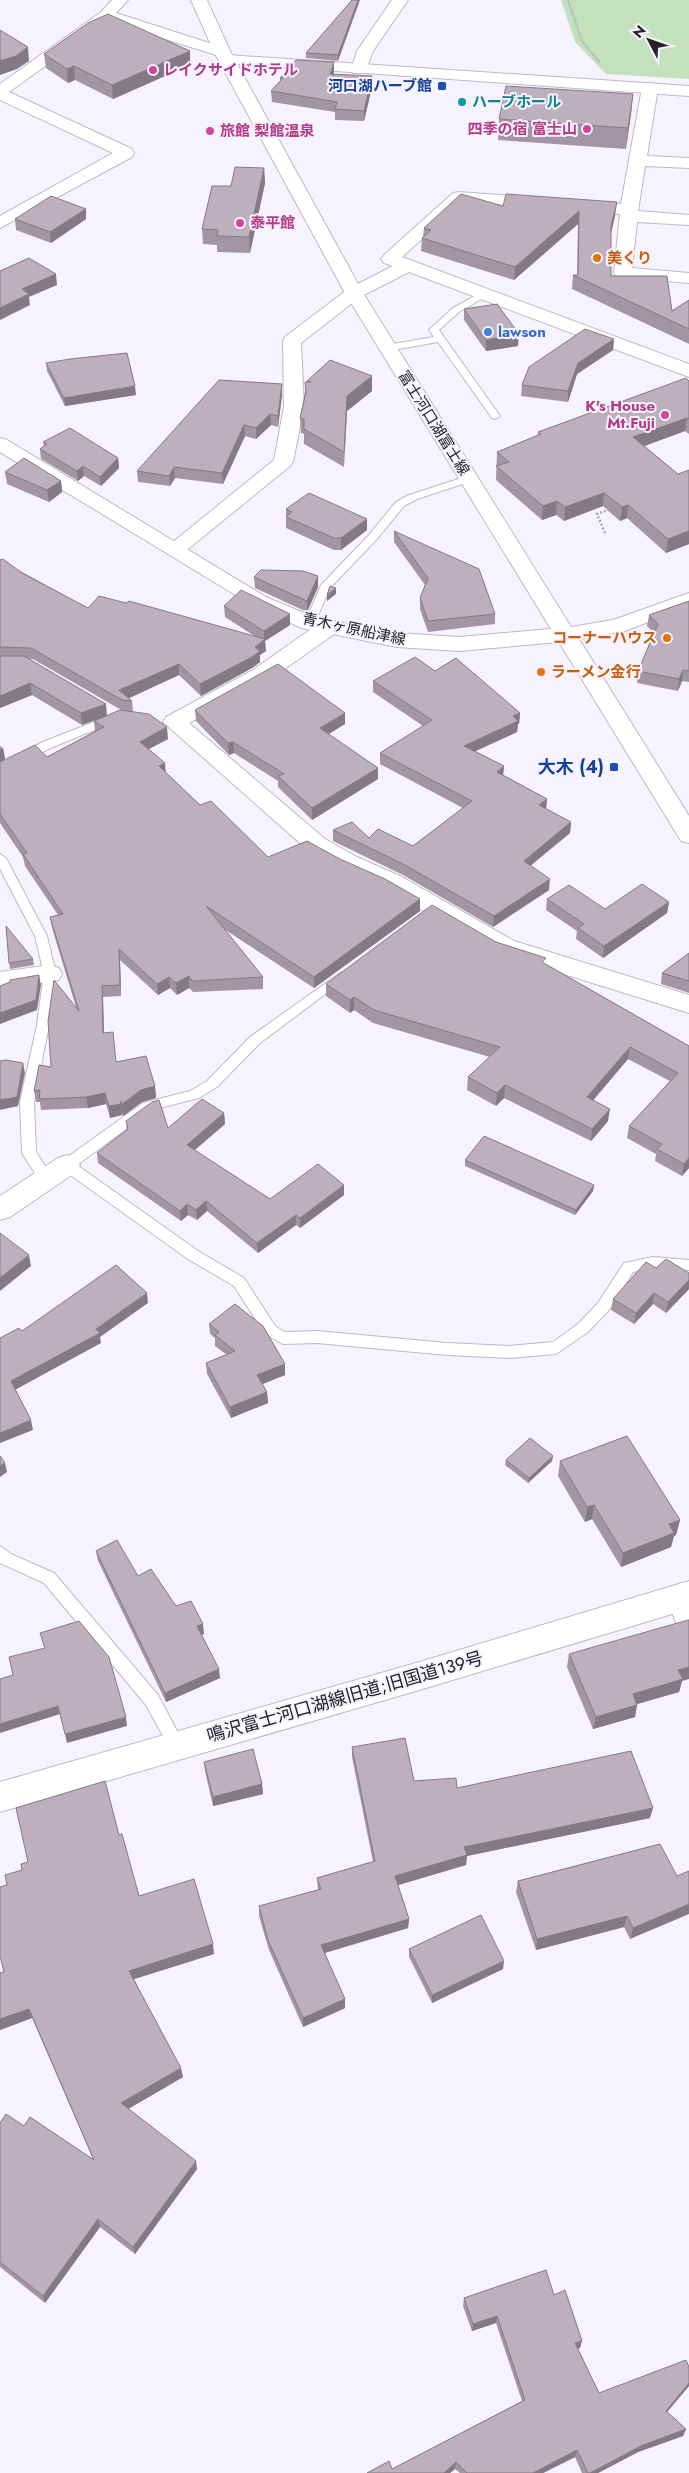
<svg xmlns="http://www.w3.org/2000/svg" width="689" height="2473" font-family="Jost,'Noto Sans JP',sans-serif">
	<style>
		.green { fill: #c4e1be }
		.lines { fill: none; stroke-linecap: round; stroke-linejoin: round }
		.service-casing { stroke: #bfb8c8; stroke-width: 2 }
		.minor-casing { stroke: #bfb8c8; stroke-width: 2 }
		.tertiary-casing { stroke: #bfb8c8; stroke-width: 2 }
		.secondary-casing { stroke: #bfb8c8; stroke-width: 2 }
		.path-far1 { stroke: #a9a5b0; stroke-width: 2; stroke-dasharray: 1 1; stroke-linecap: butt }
		.path { stroke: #a9a5b0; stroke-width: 2.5; stroke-dasharray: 2 2; stroke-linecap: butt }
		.service { fill: #fff; fill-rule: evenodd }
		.minor { fill: #fff; fill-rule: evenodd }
		.tertiary { fill: #fff; fill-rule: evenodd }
		.secondary { fill: #fff; fill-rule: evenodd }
		.wall { fill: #a396a2 }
		.shaded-wall { fill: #847a84 }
		.building { fill: #bdafbc; stroke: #847a84 }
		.hotel-dot { fill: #d1479c; stroke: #f7f2ff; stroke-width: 2 }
		.transit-dot { fill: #1a4fb4; stroke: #f7f2ff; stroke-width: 2 }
		.culture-dot { fill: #0f9aa8; stroke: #f7f2ff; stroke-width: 2 }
		.food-dot { fill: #e8710a; stroke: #f7f2ff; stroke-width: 2 }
		.shop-dot { fill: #3f7fe0; stroke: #f7f2ff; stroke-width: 2 }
		.labels { text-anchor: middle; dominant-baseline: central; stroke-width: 4; stroke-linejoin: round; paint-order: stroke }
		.far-hotel-label { font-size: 15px; font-weight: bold; fill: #b23c85; stroke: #f7f2ff; text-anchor: start }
		.far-transit-label { font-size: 15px; font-weight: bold; fill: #164399; stroke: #f7f2ff; text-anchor: end }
		.far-culture-label { font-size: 15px; font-weight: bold; fill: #0d838f; stroke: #f7f2ff; text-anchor: start }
		.far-food-label { font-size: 15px; font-weight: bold; fill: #c56008; stroke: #f7f2ff; text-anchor: start }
		.far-shop-label { font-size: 15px; font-weight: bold; fill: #366cbe; stroke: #f7f2ff; text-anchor: start }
		.far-street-label { font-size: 15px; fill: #242127; stroke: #f7f2ff }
		.transit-label { font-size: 18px; font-weight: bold; fill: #164399; stroke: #f7f2ff; text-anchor: end }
		.street-label { font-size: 18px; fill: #242127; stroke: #f7f2ff }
	</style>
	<rect width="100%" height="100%" fill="#f7f2ff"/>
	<path class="green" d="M561,0H689V79L606,74L575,42Z"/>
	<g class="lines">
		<defs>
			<path id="service" d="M482,292L490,294L459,312L439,330L500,416L495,419L492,418L438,342L387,351L382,348L387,345L434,337L429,330L431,328L453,308Z
				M468,476L473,479L472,481L417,499L404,506L376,540L330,588L314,625H306L305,623L321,585L368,536L396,502L409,495Z
				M112,715L118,719L116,721L53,747L0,773V764L45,741Z
				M0,854L6,858L47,936L56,974L49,1025L34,1102L36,1152L54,1180L47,1185L42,1184L22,1153L20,1102L37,1025L44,974L35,936L0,869Z
				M340,973L344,974L346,977L344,980L260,1043L217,1087L199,1098L152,1110L77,1165L198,1251L244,1278L275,1326L285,1332L317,1331L447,1343L509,1346L553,1342L578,1324L598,1303L624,1263L653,1257L689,1260V1270L653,1267L633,1272L608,1311L588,1332L556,1354L509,1358L447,1355L317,1343L283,1344L265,1334L234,1286L188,1259L62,1169L60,1165L62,1161L143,1103L190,1091L207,1081L250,1037Z
				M0,1546L11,1554L54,1573L158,1695L185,1746L183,1751L177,1753L171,1751L146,1705L44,1583L0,1563Z"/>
			<path id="minor" d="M112,0H128L116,13L228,49L230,52L228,55H216L108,21L9,92L132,149L134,153L132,157L0,228V216L113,153L0,100V84L101,12Z
				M392,0H408L373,51L365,73H353L351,70L357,51Z
				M650,83L658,88L647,156L689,158V168L645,166L638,211L689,215V225L637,222L632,268L689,273V283L617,277L614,273L620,214L463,202L402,257L689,364V377L409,272L360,297L301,343L304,407L293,462L290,466L182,554L175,556L168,554L165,550L168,546L274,460L284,407L283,341L285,337L348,289L393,266L384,263L381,259L384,255L453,193L459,192L621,204L642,88Z
				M329,620L337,622L340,627L337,632L269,680L189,723L325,839L357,857L402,877L514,941L689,995V1013L496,953L386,889L341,869L309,851L163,722L166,717L253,670L321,622Z
				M50,965L59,968L62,974L59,980L0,990V972Z
				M67,1155L76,1158L80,1165L76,1172L10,1217L0,1220V1196L58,1158Z
				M682,1583L689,1586V1632L678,1628L666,1597L671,1587Z"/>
			<path id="tertiary" d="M228,55L689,86V96L222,63L220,60L222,57Z
				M689,1581V1609L416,1691L0,1812V1782L416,1663Z"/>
			<path id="secondary" d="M191,0H207L230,51L363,293L571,627L613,620L689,593V606L625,631L579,639L689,816V843L681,841L559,642L459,651L397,647L302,628L252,605L0,452V438L7,440L266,597L316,618L397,633L459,637L551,629L345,293L214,52Z"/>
		</defs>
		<use href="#service" class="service-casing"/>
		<use href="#minor" class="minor-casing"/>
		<use href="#tertiary" class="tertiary-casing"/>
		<use href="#secondary" class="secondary-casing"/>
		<path class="path-far1" d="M568,0L582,41L600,63"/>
		<path class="path" d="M605,533L597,514L611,509"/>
		<use href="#service" class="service"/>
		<use href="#minor" class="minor"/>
		<use href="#tertiary" class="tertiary"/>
		<use href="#secondary" class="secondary"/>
	</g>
	<path class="wall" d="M352,0L338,61L306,58V53Z
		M190,51V65L113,99L75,80L68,83L46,68L44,54Z
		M334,62L333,74L372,87L364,121L335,120V112L272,102L271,91L280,81V78Z
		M633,94L626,149L498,140L499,119Z
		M264,168L265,183L250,253L217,252V245L203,244L202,229L231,186Z
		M503,206L615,216L611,234V276L672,311L689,300V344L572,289L573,275H577L578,224L514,280L421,251L422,238L423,237L424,228Z
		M86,209V219L51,243L16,230L15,219Z
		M464,309L518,346L486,351L464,320Z
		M614,339L613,350L577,374L568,402L521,396L522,385Z
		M46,363L136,395L65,406L47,371Z
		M372,376V391L347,411L344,467L304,444V434L301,433L300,418L307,381Z
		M689,381V434L685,431L644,446L678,474L689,470V544L666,553L627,518L620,521L603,506L564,521L556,515L542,520L496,480L497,452L538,435V432Z
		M282,384V395L278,427L271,425L256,439L245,436L223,484L175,478L170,486L138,482L137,471Z
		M43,442L118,458L119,468L101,486L84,476L78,481L41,459L40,449L44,447Z
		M5,472L61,481L62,492L49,502L7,484Z
		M286,509L367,519V530L341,550H334L286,528Z
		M394,531L495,614V624L428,632L420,609V598L425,585L394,542Z
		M0,560L88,608L126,603L256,637L225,617L224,606L290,625L265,641L266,651L260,655V662L252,668L201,696L179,675L129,698L132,701L133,712L168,739L149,749L165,772L200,805L268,857L420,911L314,988L224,929L263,977V989L193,992L189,988L177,995L170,988L158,995L120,960L121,996L103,997L104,1033L116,1062L155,1086L156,1098L142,1102L123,1116L122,1112V1115L110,1118L106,1104L88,1108L41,1110L40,1102H36L34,1091L51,1067L76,1007L52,928L50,917L58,915L25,866L23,857L0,823V746L3,748L5,759L2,761L47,757L95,731L94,721L123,711L33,659H29L106,704L82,725L32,695L0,708Z
		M254,577L318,587L307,612L255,588Z
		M689,601V682L682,681L678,691L637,683L638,671L654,633L647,626L649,615Z
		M435,671L520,713L519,724H518L517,732L475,751L504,766L503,775L547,799L546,809L571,822L570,833L530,865L549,890L493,927L403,875L333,841V830L413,846L463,808L380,764V753L423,726L373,692V681Z
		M195,710L345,724L329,734L378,779L312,820L278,787V781L234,753L229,755L196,721Z
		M547,899L605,909L669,902L667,913L603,958L576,939L577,931L546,910Z
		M496,942L545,964L689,1046V1168L682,1176L655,1161L656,1154L627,1138L629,1126L670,1081L628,1059L593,1100L608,1121L591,1141L504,1098L496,1106L467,1090L468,1077L490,1057L373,1023L354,1010L350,1013L326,996V984Z
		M689,953V993L661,984L662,973Z
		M33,959L34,965L10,969L9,963Z
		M224,1113L225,1124L194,1150L270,1199L344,1195L300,1228L296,1225L258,1253L207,1211L197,1220L188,1215L181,1221L98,1163L97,1153L127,1130L126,1121L168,1128Z
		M465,1160L594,1185L593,1191L575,1215L465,1166Z
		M656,1268L689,1273V1289L666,1313L653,1304L634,1324L611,1310L613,1299Z
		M209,1324L285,1364V1375L262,1384L267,1392L268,1403L231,1418L207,1374L206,1363L227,1355L215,1346V1338L210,1334Z
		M506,1460L552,1461L528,1483L505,1465Z
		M560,1461L680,1520L676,1535L674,1536L671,1547L621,1567L592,1519L585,1522L558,1476Z
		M96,1551L138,1576L176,1606L204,1634L202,1635L220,1678L166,1702L98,1561Z
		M569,1654L682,1681L679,1692L637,1704L635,1717L593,1729L567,1667Z
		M352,1747L414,1781L650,1818L467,1856L466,1865L398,1885L409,1919L408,1928L325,1953L345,2008L303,2027L269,1950L259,1916V1906L318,1890L317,1878L373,1862L352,1757Z
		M204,1762L262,1784L263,1794L213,1806L205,1771Z
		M119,1835L139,1896L214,1954L134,1979L183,2077L128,2109L197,2169L135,2254L100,2227L45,2303L0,2267V2123L24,2126L93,2159L32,2018L0,2030V1973L4,1972L7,1885L22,1870Z
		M660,1844L630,1939L624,1927L536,1950L516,1892L518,1881Z
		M409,1949L503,1969L432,2003L409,1957Z
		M554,2295L580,2348L578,2349L599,2393L689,2367V2386L667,2412L686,2429L683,2436L638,2452L598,2473H582L575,2457L543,2473H460L455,2469L450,2473H367L392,2469L522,2401L496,2323L472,2331L463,2306L464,2298Z"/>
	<path class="shaded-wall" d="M358,0H360L338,61V55Z
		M28,47L29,61L17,69L0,75V61Z
		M190,51V65L113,99L112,85Z
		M334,62V73L330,85V74Z
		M74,66L75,80L68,83L67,69Z
		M372,76V87L364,121V111Z
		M633,94L631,115L626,149L628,128Z
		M264,168L265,183L250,253L249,237Z
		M617,202L615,216L609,240L611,226Z
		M86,209V219L51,243L50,232Z
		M579,211L578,224L514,280L515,267Z
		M56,274L57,285L29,297L30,305L0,320V308L22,289Z
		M519,334L518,346L486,351V340Z
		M614,339L613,350L577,374L568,402V391L578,363Z
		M372,376V391L347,411L344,467L347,396Z
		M282,384V395L278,427V416Z
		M135,386L136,395L65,406L64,398Z
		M270,414L271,425L256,439V428Z
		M687,418L685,431L631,451L633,437Z
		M244,425L245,436L223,484L222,473Z
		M118,458L119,468L101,486L100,477Z
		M83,466L84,476L78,481L77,471Z
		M174,467L175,478L170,486L169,476Z
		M61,481L62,492L49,502L47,490Z
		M604,493L603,506L564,521L565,507Z
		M557,501L556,515L542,520L543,506Z
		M628,505L627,518L620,521L622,507Z
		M367,519V530L341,550V538Z
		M689,531V544L666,553L668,539Z
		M318,576V587L307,612V601Z
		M336,588V594L327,601V595Z
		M290,614V625L265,641L266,651L260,655V662L252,668L201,696L200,684L264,640V631Z
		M179,664V675L125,700L119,690Z
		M683,670L682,681L678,691L679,679Z
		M30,683L32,695L0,708V696Z
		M106,704L107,716L82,725L81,713Z
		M345,713V724L320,739V728Z
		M520,713L519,724H518L517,732L463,757L464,746L513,716Z
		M167,727L168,739L141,753L140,742Z
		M233,742L234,753L229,755L228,743Z
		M3,748L5,759L0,763V750Z
		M165,763L166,774L159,766Z
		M504,766L503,777L497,772Z
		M378,768V779L312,820V808Z
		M547,799L546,810L539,805Z
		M571,822L570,833L523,872L524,861Z
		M550,879L549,890L493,927L494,916Z
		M420,899V911L314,988V977Z
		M669,902L667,913L603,958L604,946Z
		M119,949L120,960L121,996L120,985Z
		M39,975L41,985L37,1010L0,1024V1013Z
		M189,976V988L177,995L176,983Z
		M169,977L170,988L158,995L157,984Z
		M102,986L103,997L104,1044L103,1033Z
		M354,997V1010L350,1013V1000Z
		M630,1047L628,1059L585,1110L587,1097Z
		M23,1063L25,1073L18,1106L0,1110V1100Z
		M505,1085L504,1098L496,1106L497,1093Z
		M155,1086L156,1098L142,1102L123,1116L121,1105L141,1090Z
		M105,1093L106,1104L88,1108L86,1097Z
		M121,1104L122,1115L110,1118L109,1106Z
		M610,1109L608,1121L591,1141L592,1129Z
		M224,1113L225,1124L188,1156L187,1145Z
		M689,1158V1168L682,1176L684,1164Z
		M344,1185V1195L300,1228V1218Z
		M594,1185L593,1191L575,1215L576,1210Z
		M206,1201L207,1211L197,1220L196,1210Z
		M187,1204L188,1215L181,1221L180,1211Z
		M296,1215V1225L258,1253L257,1243Z
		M29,1255L31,1266L0,1291V1278Z
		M689,1280V1289L666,1313L668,1302Z
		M147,1293L148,1303L100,1337L101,1343L13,1391L11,1381L96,1329Z
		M654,1293L653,1304L634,1324L636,1313Z
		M285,1364V1375L258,1386L257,1375Z
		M267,1392L268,1403L231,1418L230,1407Z
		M31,1420L33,1430L0,1443V1433Z
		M553,1456L552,1461L528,1483L529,1478Z
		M5,1463L7,1472L0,1477V1466Z
		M594,1505L592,1519L585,1522L587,1507Z
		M680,1520L676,1535L674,1536L671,1547L621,1567L623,1553L669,1524Z
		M203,1624L204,1634L198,1636L197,1626Z
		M689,1667V1679L682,1681L679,1692L630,1706L633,1694L678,1670Z
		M219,1669L220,1678L166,1702L165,1693Z
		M637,1705L635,1717L593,1729L596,1717Z
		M58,1706L60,1714L0,1733V1724Z
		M126,1717L127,1726L67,1743L65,1734Z
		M262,1784L263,1794L213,1806V1797Z
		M653,1808L650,1818L467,1856L466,1865L395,1886V1876L464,1847Z
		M689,1904V1914L630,1939L633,1928Z
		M627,1916L624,1927L536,1950L537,1939Z
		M409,1919L408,1928L321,1954V1945Z
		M213,1944L214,1954L131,1980L129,1971Z
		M504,1961L503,1969L432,2003V1995Z
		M345,1999V2008L303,2027V2018Z
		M29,2009L32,2018L0,2030V2019Z
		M181,2068L183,2077L123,2112L121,2103Z
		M196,2161L197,2169L135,2254L133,2247Z
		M98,2219L100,2227L45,2303L43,2296Z
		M497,2316L496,2323L472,2331L473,2324Z
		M582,2341L580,2348L573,2350L575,2343Z
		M689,2383V2386L662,2418L666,2411Z
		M686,2429L683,2436L638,2452L598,2473H590L641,2446Z
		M577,2450L575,2457L543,2473H533Z
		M456,2462L455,2469L450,2473H444Z"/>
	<path class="building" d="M352,0H358L338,55L306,53Z
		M108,14L190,51L112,85L74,66L67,69L44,54L88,23Z
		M0,30L28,47L16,56L0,61Z
		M296,60L334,62L330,74L372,76L364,111L335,109L337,102L271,91L283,78H280Z
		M506,86L633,94L628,128L499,119Z
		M235,167L264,168L249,237L217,236L218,230L202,229L212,186H231Z
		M461,194L503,206L506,194L617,202L611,226V276H667L672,311L689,300V329L573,275H578L579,211L515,267L422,238L431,230L424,228Z
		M51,196L86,209L50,232L15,219Z
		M29,258L56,274L22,289L29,294L0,308V271Z
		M497,304L519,334L486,340L464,309Z
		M585,329L614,339L578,363L568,391L522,385L529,367Z
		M127,353L135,386L64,398L46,363L70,359Z
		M330,360L372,376L347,396L344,452L304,429V419L300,418L306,392L305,382H311L307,381Z
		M686,378L689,381V419L687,418L633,437L678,474L689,470V531L668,539L628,505L622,507L604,493L565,507L557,501L543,506L496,466L509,462L497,452L541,434L538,432Z
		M219,380L282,384L278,416L270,414L256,428L244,425L222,473L174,467L169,476L137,471Z
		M70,428L118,458L100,477L83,466L77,471L40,449L47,444L43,442Z
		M24,458L61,481L47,490L5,472Z
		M309,493L367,519L341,538H334L286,517L292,512L286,509Z
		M394,531L479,569L495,614L428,621L420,598L428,578Z
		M3,559L22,573L88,608L99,596L126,603L129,601L265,639L255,647L260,651L252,657L200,684L179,664L119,690L132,701L122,700L31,648L0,647V560Z
		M261,570L303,571L318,576L307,601L254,577Z
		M330,586L336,588L327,595Z
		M241,590L290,614L264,631L224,606Z
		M689,601V671L683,670L679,679L638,671L658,624L649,615Z
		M0,656H24L106,704L81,713L30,683L0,696Z
		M415,657L435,671L456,658L520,713L513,716L518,721L464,746L504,766L497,772L547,799L539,805L571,822L524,861L550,879L494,916L403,864L333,830L352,822L369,838L378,829L413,846L472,801L380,753L432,720L373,681Z
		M278,664L345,713L320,728L378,768L312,808L278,776L284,774L233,742L228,743L195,710Z
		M120,710L149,714L167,727L140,742L165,763L159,766L200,805L211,801L268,857L307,841L340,859L385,879L420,899L314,977L206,906L263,977L192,981L189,976L176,983L169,977L157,984L119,949L120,985L102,986L103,1033L113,1032L116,1062L146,1056L155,1086L141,1090L121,1105V1101V1104L109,1106L105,1093L86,1097L39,1099L40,1090L34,1091L39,1065L51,1067L48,1021L54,980L79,1011L50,917L63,914L23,854L27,853L0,814V762L35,745L47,757L104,727L94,721Z
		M642,884L669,902L604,946L578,928L584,924L547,899L569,885L605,909Z
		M432,905L496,942L546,958L542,962L689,1046V1158L684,1164L657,1149L662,1144L629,1126L678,1073L630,1047L587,1097L610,1109L592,1129L505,1085L497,1093L468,1077L500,1047L374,1010L354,997L350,1000L326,984Z
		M6,926L33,959L9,963Z
		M689,953V981L662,973Z
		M39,975L36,1000L0,1013V986L10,982V980Z
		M6,1060L23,1063L17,1097L0,1100V1061Z
		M202,1099L224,1113L187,1145L270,1199L318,1164L344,1185L300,1218L296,1215L257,1243L206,1201L196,1210L187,1204L180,1211L97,1153L128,1129L126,1121L152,1102L159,1100L168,1128Z
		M484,1136L594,1185L576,1210L465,1160Z
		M0,1233L29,1255L0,1278Z
		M666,1259L689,1273V1280L668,1302L654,1293L636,1313L613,1299L646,1262L656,1268Z
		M116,1265L147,1293L96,1329L100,1333L11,1381L31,1420L0,1433V1338L19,1328L22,1331Z
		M235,1304L263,1326L285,1364L257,1375L267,1392L230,1407L206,1363L235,1351L215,1335L219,1332L209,1324Z
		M627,1436L680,1520L669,1524L674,1533L623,1553L594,1505L587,1507L560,1461Z
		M530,1438L553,1456L529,1478L506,1460Z
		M0,1456L5,1463L0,1466Z
		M117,1540L138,1576L151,1569L176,1606L191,1601L203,1624L197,1626L219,1669L165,1693L96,1551Z
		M688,1620H689V1667L678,1670L683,1679L633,1694L637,1705L596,1717L569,1654Z
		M79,1621L109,1657L126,1717L65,1734L58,1706L0,1724V1679L13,1675L9,1657L45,1648L40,1633Z
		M405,1738L414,1781L456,1778L457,1788L631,1751L653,1808L464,1847L467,1855L395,1876L409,1919L321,1945L345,1999L303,2018L268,1940L259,1906L321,1889L317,1878L375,1861L352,1747Z
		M253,1749L262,1784L213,1797L204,1762Z
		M105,1781L119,1835L122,1834L139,1896L194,1879L213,1944L129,1971L181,2068L121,2103L196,2161L133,2247L98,2219L43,2296L0,2262V2123L6,2114L24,2126L30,2117L94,2160L29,2009L0,2019V1973L4,1972L0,1956V1887L7,1885L5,1875L22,1870L21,1864L28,1862L16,1808Z
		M660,1844L677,1876L689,1871V1904L633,1928L627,1916L537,1939L518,1881Z
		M481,1915L504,1961L432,1995L409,1949Z
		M546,2270L554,2295L565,2290L582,2341L575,2343L599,2393L686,2360L689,2367V2383L666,2411L686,2429L641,2446L590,2473H588L577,2450L533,2473H467L456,2462L444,2473H367L389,2461L392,2469L525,2400L497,2316L473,2324L464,2298Z"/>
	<g class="hotel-dot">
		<circle cx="153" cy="70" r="5"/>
		<circle cx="587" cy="129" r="5"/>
		<circle cx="210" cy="131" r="5"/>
		<circle cx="240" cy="223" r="5"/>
		<circle cx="665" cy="415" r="5"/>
	</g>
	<g class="transit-dot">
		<rect x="437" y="81" width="10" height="10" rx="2.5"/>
		<rect x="609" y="762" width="10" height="10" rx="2.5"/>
	</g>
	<circle class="culture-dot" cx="462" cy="102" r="5"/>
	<g class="food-dot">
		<circle cx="597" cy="258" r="5"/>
		<circle cx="667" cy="638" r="5"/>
		<circle cx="541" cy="672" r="5"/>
	</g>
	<circle class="shop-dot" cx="488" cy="332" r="5"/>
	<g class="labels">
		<g class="far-hotel-label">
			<text x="163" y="70">レイクサイドホテル</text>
			<text x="577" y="129" text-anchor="end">四季の宿 富士山</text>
			<text x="220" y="131">旅館 梨館温泉</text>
			<text x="250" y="223">泰平館</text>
			<text x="655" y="406" text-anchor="end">K's House<tspan x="655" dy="17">Mt.Fuji</tspan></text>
		</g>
		<g class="far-transit-label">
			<text x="432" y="86">河口湖ハーブ館</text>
		</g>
		<g class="far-culture-label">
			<text x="472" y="102">ハーブホール</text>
		</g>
		<g class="far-food-label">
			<text x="607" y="258">美くり</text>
			<text x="657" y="638" text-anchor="end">コーナーハウス</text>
			<text x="551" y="672">ラーメン金行</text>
		</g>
		<g class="far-shop-label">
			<text x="498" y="332">lawson</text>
		</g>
		<g class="far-street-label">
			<text transform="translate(434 423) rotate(58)">富士河口湖富士線</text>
			<text transform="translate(354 629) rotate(12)">青木ヶ原船津線</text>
		</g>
		<g class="transit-label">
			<text x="604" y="767">大木 (4)</text>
		</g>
		<g class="street-label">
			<text transform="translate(345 1697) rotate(-16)">鳴沢富士河口湖線旧道;旧国道139号</text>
		</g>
	</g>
	<g transform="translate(649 40) rotate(311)" stroke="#f7f2ff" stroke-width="4" paint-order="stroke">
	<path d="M0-4L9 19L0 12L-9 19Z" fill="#242127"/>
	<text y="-8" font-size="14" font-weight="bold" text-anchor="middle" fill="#242127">N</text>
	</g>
</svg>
